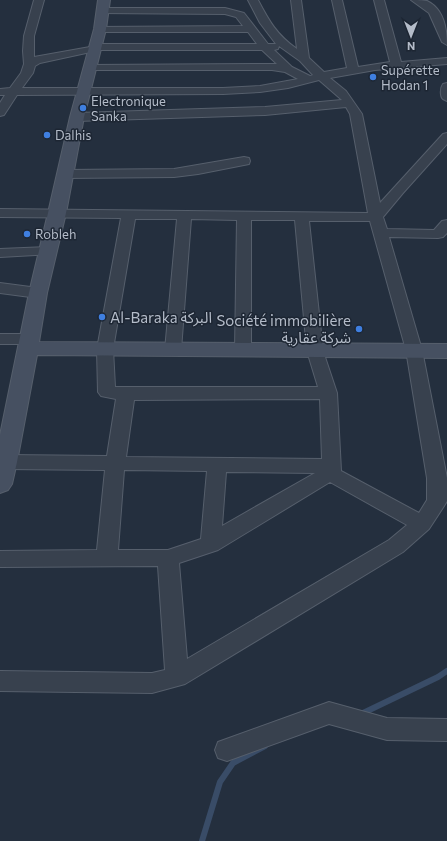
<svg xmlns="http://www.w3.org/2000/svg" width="447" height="841" font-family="Commissioner,'Noto Sans Arabic',sans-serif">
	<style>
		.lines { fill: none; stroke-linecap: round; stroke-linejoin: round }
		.stream { stroke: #394c67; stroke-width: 6 }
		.street-casing { stroke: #565f6c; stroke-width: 2 }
		.secondary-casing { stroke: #565f6c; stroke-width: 2 }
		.street { fill: #38414e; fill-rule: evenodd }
		.secondary { fill: #465061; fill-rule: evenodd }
		.shop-dot { fill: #3f7fe0; stroke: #1d2633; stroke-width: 1.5 }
		.labels { text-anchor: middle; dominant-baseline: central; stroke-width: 3; stroke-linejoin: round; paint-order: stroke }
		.far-poi-label { font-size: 13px; fill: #b4bcc9; stroke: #1d2633; text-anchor: start }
		.poi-label { font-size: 15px; fill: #b4bcc9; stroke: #1d2633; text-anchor: start }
	</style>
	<rect width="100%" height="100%" fill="#242f3e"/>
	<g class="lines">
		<path class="stream" d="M361,714L438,677L447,671
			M202,841L220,782L233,763L265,746"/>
		<defs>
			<path id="street" d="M34,0H44L34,36V57L90,47L95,44H257L248,32H100L95,29L96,27L243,26L236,17L225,14L99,13L98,11L99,9L103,8H225L244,13L268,44H276L260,23L248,0H258C269,21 277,35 297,49L291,0H301L309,58L324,72L347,68L332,0H342L358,67L390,62L374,0H384L401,62L447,58V64L375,70L330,78L346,91L362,114L380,203L443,134L447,133V144L403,193L383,217L387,229L434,230L442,221L447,220V233L443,237L438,238L389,237L422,350L447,478V501L444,506L429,529L403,552L185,684L152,693L0,691V671L152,673L165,670L158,566L0,567V551L97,550L105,470L6,469L0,467V457L6,455L107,456L116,399L101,396L98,392L97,349L121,218L0,217V209L368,213L350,114L346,107L265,115L77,121L73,120L71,117L73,114L77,113L265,107L342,100L319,80L288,88L260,92L223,94L17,95L4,115L0,116V103L5,95H0V89L10,88L21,73L24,64L23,51L24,36ZM279,46L300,61L313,75L310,76L292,67L274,50L278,49ZM100,50H262L277,64L90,65L84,68L86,70H272L285,72L298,79L260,86L223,88H22L33,73L35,66L40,63ZM135,219H177L165,350L167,354L173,355L179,354L181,350L191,219L237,220L235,350L237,354L243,355L249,354L251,350V220H295L307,351L318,387H115L113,349ZM309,221H370L406,350L427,478V500L419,513L341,471L337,393L323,351ZM320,399L322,459L126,457L134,400ZM124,470L207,471L201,539L168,550H118ZM226,472L315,473L222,526ZM330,482L407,525L389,540L187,659L179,563L218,550Z
				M411,0C416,0 423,0 427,1C444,9 447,29 447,45L442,42L429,13Z
				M447,83V101L443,99C440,96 440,88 443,84Z
				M244,157L249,158L250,161L249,164L198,174L174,177L65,178L60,177L58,174L60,171L65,170L174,169Z
				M48,247L53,248L55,251L53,254L0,257V249Z
				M0,283L38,288L43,290L46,293L43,296L38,298L0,293Z
				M0,334H30L36,335L38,339L36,343L30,344H0Z
				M329,702L387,718L447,719V741L387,740L329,724L227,761L218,758L215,750L218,742Z"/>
			<path id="secondary" d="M98,0H110L106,29L84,117L66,213L47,293L39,342L447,344V358L37,355L17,462L12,484L8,490L0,493V435L29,293L48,213L70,117L94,29Z"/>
		</defs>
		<use href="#street" class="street-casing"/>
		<use href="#secondary" class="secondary-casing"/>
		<use href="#street" class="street"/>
		<use href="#secondary" class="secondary"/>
	</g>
	<g class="shop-dot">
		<circle cx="373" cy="77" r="4"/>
		<circle cx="83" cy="108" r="4"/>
		<circle cx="47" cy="135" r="4"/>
		<circle cx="27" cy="234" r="4"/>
		<circle cx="102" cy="317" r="4"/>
		<circle cx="359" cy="329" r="4"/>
	</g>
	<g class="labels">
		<g class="far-poi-label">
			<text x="381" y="70">Supérette<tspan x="381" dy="15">Hodan 1</tspan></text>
			<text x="91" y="101">Electronique<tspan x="91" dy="15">Sanka</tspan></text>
			<text x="55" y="135">Dalhis</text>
			<text x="35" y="234">Robleh</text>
		</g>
		<g class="poi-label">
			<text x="110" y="317">Al-Baraka البركة</text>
			<text x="351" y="320" text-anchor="end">Société immobilière<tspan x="351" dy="17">شركة عقارية</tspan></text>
		</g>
	</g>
	<g transform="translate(411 36) rotate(180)" stroke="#1d2633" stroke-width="3" paint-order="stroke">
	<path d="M0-3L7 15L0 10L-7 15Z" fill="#b4bcc9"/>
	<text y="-6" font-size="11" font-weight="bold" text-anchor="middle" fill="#b4bcc9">N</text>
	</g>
</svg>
